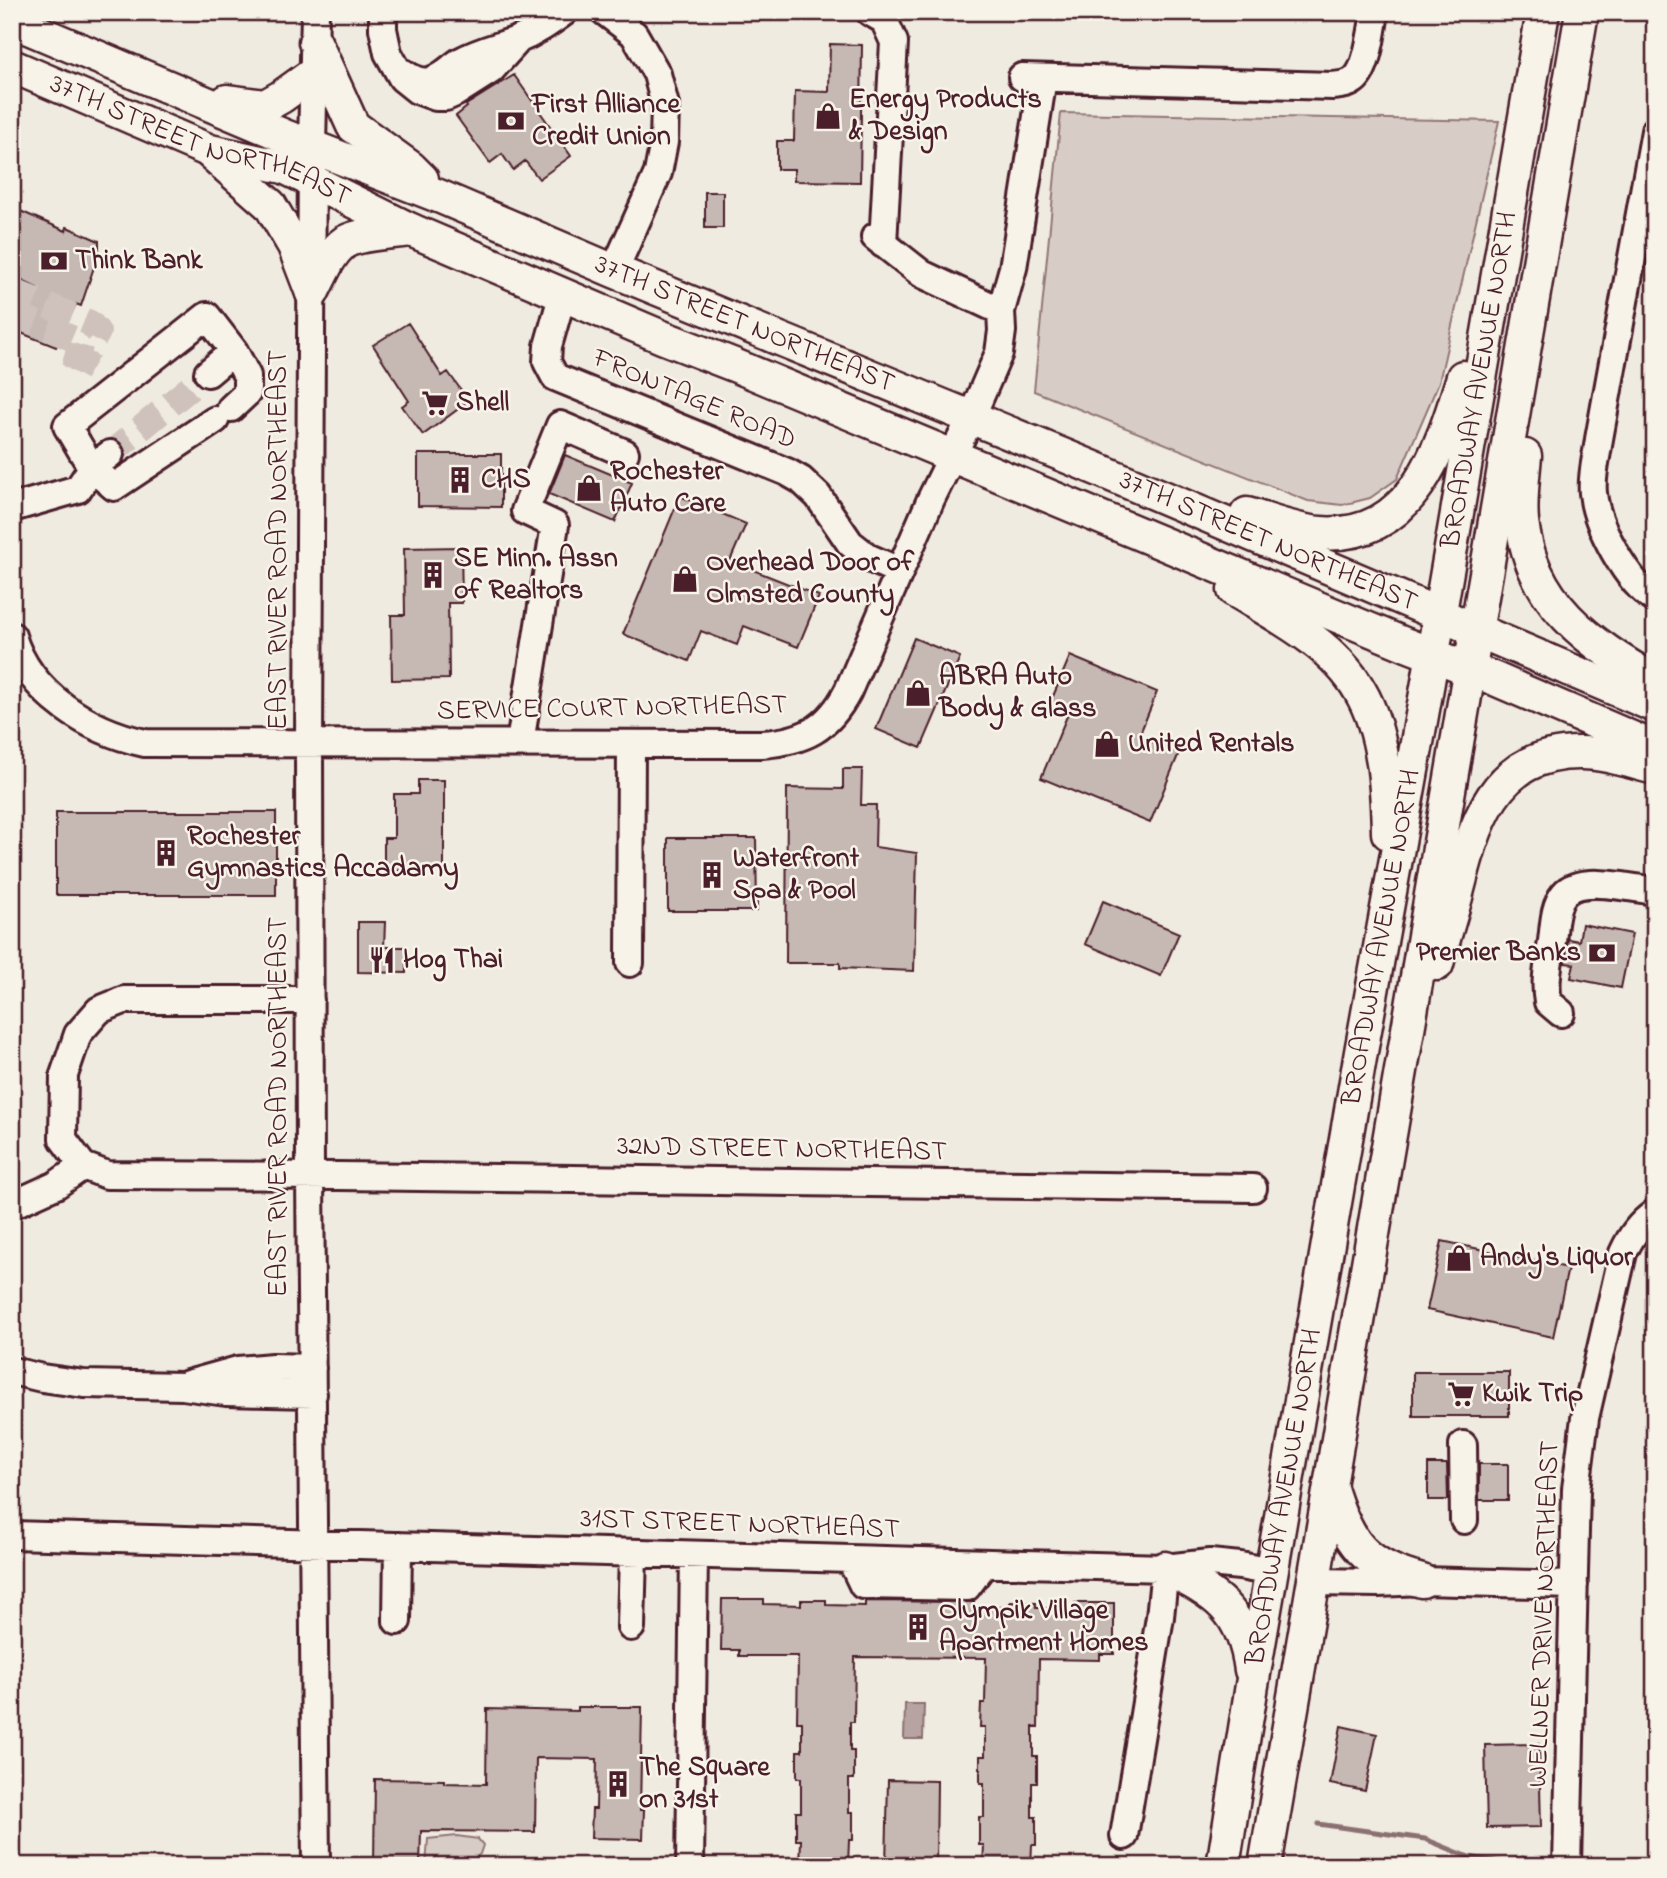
<svg xmlns="http://www.w3.org/2000/svg" width="1667" height="1878" font-family="'Indie Flower',sans-serif">
	<style>
		.green { fill: #d8cdc6; stroke: #917678; stroke-width: 2 }
		.water { fill: #b7a4a2; stroke: #8b6f72; stroke-width: 2 }
		.lines { fill: none; stroke-linecap: round; stroke-linejoin: round }
		.stream { stroke: #8b6f72; stroke-width: 5 }
		.building { fill: #c6b8b3; stroke: #4a1f2b; stroke-width: 2 }
		.minor-tunnel { stroke: #cfc2bc; stroke-width: 26; stroke-dasharray: 26 13; stroke-linecap: butt }
		.minor-casing { stroke: #4a1f2b; stroke-width: 32 }
		.major-casing { stroke: #4a1f2b; stroke-width: 37 }
		.minor { stroke: #f7f3e8; stroke-width: 26 }
		.major { stroke: #f7f3e8; stroke-width: 32 }
		.labels { text-anchor: middle; dominant-baseline: central; stroke-width: 5; stroke-linejoin: round; paint-order: stroke }
		.poi-label { font-size: 28px; font-weight: bold; fill: #4a1f2b; stroke: #f7f3e8; text-anchor: start }
		.street-label { font-size: 28px; fill: #4a1f2b; stroke: #f7f3e8 }
	</style>
	<rect width="100%" height="100%" fill="#f0ebe0"/>
	<filter id="ink" filterUnits="userSpaceOnUse"><feTurbulence type="fractalNoise" baseFrequency=".0143" numOctaves="2"/><feDisplacementMap in="SourceGraphic" scale="14" xChannelSelector="R" yChannelSelector="G"/><feConvolveMatrix kernelMatrix="1 2 1 2 8 2 1 2 1" color-interpolation-filters="sRGB"/></filter>
	<g filter="url(#ink)">
		<path class="green" d="M1061,113L1499,121L1439,382L1397,479L1370,498L1342,505L1308,501L1034,391Z
			M457,1836L478,1839L483,1845L480,1854L467,1866H426L428,1839Z"/>
		<path class="water" d="M905,1704H924L923,1739H904Z"/>
		<g class="lines">
			<path class="stream" d="M1318,1824L1425,1839L1469,1857L1506,1863L1523,1858
				M1618,1865L1631,1866"/>
		</g>
		<path class="building" d="M830,44L862,45L860,182L794,181V169H777V141H794L795,91L829,92Z
			M514,75L571,156L539,179L525,161L513,170L502,154L490,163L456,116L467,107L466,105Z
			M705,192H723V228H705Z
			M18,210L66,231L67,227L99,241V252L81,306L76,304L56,347L16,331L37,288L12,276V228Z
			M408,323L442,376L448,372L469,401L423,435L402,406L409,401L373,345Z
			M418,454H501V507L418,506Z
			M565,455L632,483L615,522L549,494Z
			M680,496L746,524L730,561L819,596L798,647L744,626L737,645L701,631L689,661L623,634Z
			M461,547L462,603H448L449,679L392,680L391,615H405L404,548Z
			M914,638L960,657L921,748L876,729Z
			M1070,656L1157,692L1139,736L1179,753L1150,823L1041,778L1070,709L1051,701Z
			M843,769H862L861,805H876L875,847L917,853L914,971L840,968V963H786L787,788L843,789Z
			M418,780H444V870L384,871V838H394V794H418Z
			M56,812H276V895H56Z
			M668,838H756L757,911H668Z
			M1103,901L1179,933L1161,976L1085,944Z
			M358,922H385L384,947H406V973L358,972Z
			M1582,924L1632,934L1621,988L1571,978L1574,964L1565,963L1568,939L1579,941Z
			M1442,1241L1568,1268L1553,1337L1427,1310Z
			M1413,1372H1509V1416H1413Z
			M1428,1464H1447L1448,1500H1428Z
			M1479,1464H1508V1500H1479Z
			M722,1599H764V1604L801,1605V1600H826V1605L865,1606V1601L972,1602H974V1607H1010V1602L1036,1603V1608H1075V1603H1114V1654H1100V1660L1039,1659L1038,1727H1033V1756H1037V1783H1032V1817H1036V1845H1032L1031,1866H983L984,1845H979V1817H984V1783H980V1756H985V1727H980L981,1703H985L986,1658L855,1657L854,1722H850V1751H854V1779H849V1812H853V1840H849L848,1865H800L801,1840H796V1812H801V1778H797V1751H802V1722H797L798,1656H739V1650H721Z
			M578,1707H642L640,1810H644L643,1839L591,1838L592,1809H596L597,1759L536,1758L535,1832L421,1831L420,1866H374L375,1779L444,1780V1783L486,1784L487,1709L578,1711Z
			M1341,1726L1377,1734L1365,1791L1330,1784Z
			M1539,1744L1541,1827L1487,1828L1485,1745Z
			M888,1780L937,1781L936,1866H886Z"/>
		<g class="lines">
			<path class="minor-tunnel" d="M12,291L90,323L98,332L72,377
				M12,313L81,342L74,368
				M110,454L208,373"/>
			<defs>
				<path id="minor" d="M315,12L312,146L309,743L310,1176L316,1866
					M383,12V29L388,53L402,78L417,90L436,97H446L455,93L491,70L518,40
					M605,12L634,34L657,74L665,105L664,142L658,173L614,271
					M870,12L884,20L894,42L883,244
					M404,73C410,78 421,83 429,81C441,79 451,67 461,61C479,51 498,47 517,40C535,33 549,23 564,12
					M1022,77L1333,86C1340,85 1348,85 1354,80C1368,69 1372,29 1375,12
					M1655,131L1599,439C1597,456 1591,475 1593,493C1596,525 1627,583 1655,599
					M563,293L548,346L547,362L555,377L787,472L801,480L818,496L850,543L869,558L899,571
					M1001,311L1013,268L1043,78
					M208,373L234,351
					M215,420L114,487L92,468L67,426L207,316L234,351L247,376V393L231,408
					M12,508L78,489L92,468L110,454
					M12,636C29,694 89,731 145,743L762,744C805,741 828,729 848,691L931,499L971,418L999,353L1002,331L1001,311L922,274L875,237
					M520,743L555,525L525,511L560,425L625,453
					M630,963L631,744
					M310,1000H124L99,1010L78,1034L64,1075L63,1139L83,1166L107,1175L339,1176L1253,1188
					M1561,1013L1548,1002C1544,981 1549,962 1552,941C1554,926 1554,906 1564,894C1580,875 1632,888 1655,891
					M12,1205L56,1185L83,1166
					M12,1371L42,1378L84,1384L183,1386L226,1392L313,1394
					M188,1384L238,1370L273,1367L312,1368
					M1463,1445L1464,1520
					M12,1535L1165,1568L1210,1563L1240,1566L1272,1572
					M851,1560L863,1585L967,1587L985,1563
					M1313,1582L1378,1583L1422,1581L1574,1585
					M397,1621L398,1546
					M631,1627L633,1553
					M1124,1836L1160,1617L1165,1568
					M690,1866L694,1555
					M1567,1866L1576,1489L1585,1418L1623,1253C1631,1236 1639,1224 1655,1213"/>
				<g id="major">
					<path id="s1" d="M12,21L287,137L441,197L614,271L1097,469L1655,706"/>
					<path d="M315,42L353,126L411,168L422,179"/>
					<path id="s2" d="M12,66L210,151L284,167L411,230L662,337L734,365L1407,645L1495,679L1655,748"/>
					<path d="M227,101L265,106L281,97L313,74"/>
					<path d="M211,153L270,205L294,246L312,293"/>
					<path d="M312,293C321,277 329,253 345,242C358,234 395,232 411,230"/>
					<path d="M1525,456C1523,477 1520,500 1522,521C1531,603 1589,643 1655,681"/>
					<path d="M1247,514C1271,521 1295,531 1320,533C1413,540 1441,449 1463,377"/>
					<path d="M1234,590C1279,617 1333,644 1360,691C1384,732 1387,787 1388,833"/>
					<path d="M1437,964C1443,941 1450,919 1456,897C1474,826 1492,752 1581,753C1606,753 1631,762 1655,768"/>
					<path d="M1330,1485C1347,1542 1363,1566 1422,1581"/>
					<path d="M1165,1568C1216,1594 1243,1609 1251,1670"/>
					<path id="s3" d="M1223,1866L1252,1685L1361,1052L1428,682L1543,12"/>
					<path d="M1265,1866L1582,12"/>
				</g>
			</defs>
			<use href="#minor" class="minor-casing"/>
			<use href="#major" class="major-casing"/>
			<use href="#minor" class="minor"/>
			<use href="#major" class="major"/>
		</g>
	</g>
	<defs>
		<symbol id="shop-bare" viewBox="-9 -9 18 18"><path d="M-5-2.5h2.3a2.7 3.5 0 0 1 5.4 0H5L5.5 6h-11ZM-1.5-2.5h3a1.5 2.3 0 0 0-3 0Z" fill="#4a1f2b" stroke="#f7f3e8" stroke-width="2.5" paint-order="stroke"/></symbol>
		<symbol id="bank-bare" viewBox="-9 -9 18 18"><path d="M-6-4H6V4H-6ZM0-2.3a2.3 2.3 0 1 0 0 4.6a2.3 2.3 0 1 0 0-4.6Z" fill="#4a1f2b" stroke="#f7f3e8" stroke-width="2.5" paint-order="stroke"/></symbol>
		<symbol id="supermarket-bare" viewBox="-9 -9 18 18"><path d="M-6-5.5h2.5l.6 2H6L4.5 2H-2.5L-4.4-4H-6ZM-1.5 3.2a1.3 1.3 0 1 0 .1 0ZM3 3.2a1.3 1.3 0 1 0 .1 0Z" fill="#4a1f2b" stroke="#f7f3e8" stroke-width="2.5" paint-order="stroke"/></symbol>
		<symbol id="building-bare" viewBox="-9 -9 18 18"><path d="M-4-6H4V6H1V3H-1V6H-4ZM-2.5-4.3h1.7v1.8h-1.7ZM.8-4.3h1.7v1.8H.8ZM-2.5-1h1.7V.8h-1.7ZM.8-1h1.7V.8H.8Z" fill="#4a1f2b" stroke="#f7f3e8" stroke-width="2.5" paint-order="stroke"/></symbol>
		<symbol id="restaurant-bare" viewBox="-9 -9 18 18"><path d="M-5-6h1v4h1v-4h1v4h1v-4h1v5L-1.5 .5V6h-2V.5L-5-1ZM5-6V6H3V1.5H1.5Q1.5-4 5-6Z" fill="#4a1f2b" stroke="#f7f3e8" stroke-width="2.5" paint-order="stroke"/></symbol>
	</defs>
	<g fill-rule="evenodd">
		<use href="#shop-bare" x="809" y="97" width="38" height="38"/>
		<use href="#bank-bare" x="492" y="102" width="38" height="38"/>
		<use href="#bank-bare" x="35" y="242" width="38" height="38"/>
		<use href="#supermarket-bare" x="416" y="384" width="38" height="38"/>
		<use href="#building-bare" x="441" y="461" width="38" height="38"/>
		<use href="#shop-bare" x="570" y="469" width="38" height="38"/>
		<use href="#building-bare" x="414" y="556" width="38" height="38"/>
		<use href="#shop-bare" x="666" y="560" width="38" height="38"/>
		<use href="#shop-bare" x="899" y="674" width="38" height="38"/>
		<use href="#shop-bare" x="1088" y="725" width="38" height="38"/>
		<use href="#building-bare" x="147" y="834" width="38" height="38"/>
		<use href="#building-bare" x="693" y="856" width="38" height="38"/>
		<use href="#bank-bare" x="1583" y="934" width="38" height="38"/>
		<use href="#restaurant-bare" x="363" y="941" width="38" height="38"/>
		<use href="#shop-bare" x="1440" y="1239" width="38" height="38"/>
		<use href="#supermarket-bare" x="1442" y="1375" width="38" height="38"/>
		<use href="#building-bare" x="899" y="1608" width="38" height="38"/>
		<use href="#building-bare" x="599" y="1765" width="38" height="38"/>
	</g>
	<g class="labels">
		<g class="poi-label">
			<text x="849" y="100">Energy Products<tspan x="849" dy="32">&amp; Design</tspan></text>
			<text x="532" y="105">First Alliance<tspan x="532" dy="32">Credit Union</tspan></text>
			<text x="75" y="261">Think Bank</text>
			<text x="456" y="403">Shell</text>
			<text x="610" y="472">Rochester<tspan x="610" dy="32">Auto Care</tspan></text>
			<text x="481" y="480">CHS</text>
			<text x="454" y="559">SE Minn. Assn<tspan x="454" dy="32">of Realtors</tspan></text>
			<text x="706" y="563">Overhead Door of<tspan x="706" dy="32">Olmsted County</tspan></text>
			<text x="939" y="677">ABRA Auto<tspan x="939" dy="32">Body &amp; Glass</tspan></text>
			<text x="1128" y="744">United Rentals</text>
			<text x="187" y="837">Rochester<tspan x="187" dy="32">Gymnastics Accadamy</tspan></text>
			<text x="733" y="859">Waterfront<tspan x="733" dy="32">Spa &amp; Pool</tspan></text>
			<text x="1581" y="953" text-anchor="end">Premier Banks</text>
			<text x="403" y="960">Hog Thai</text>
			<text x="1480" y="1258">Andy's Liquor</text>
			<text x="1482" y="1394">Kwik Trip</text>
			<text x="939" y="1611">Olympik Village<tspan x="939" dy="32">Apartment Homes</tspan></text>
			<text x="639" y="1768">The Square<tspan x="639" dy="32">on 31st</tspan></text>
		</g>
		<g class="street-label">
			<text stroke="none"><textPath href="#s2" startOffset="203">37TH STREET NORTHEAST</textPath></text>
			<text stroke="none"><textPath href="#s1" startOffset="793">37TH STREET NORTHEAST</textPath></text>
			<text stroke="none"><textPath href="#s3" startOffset="1508">BROADWAY AVENUE NORTH</textPath></text>
			<text transform="translate(694 400) rotate(23)">FRONTAGE ROAD</text>
			<text transform="translate(279 540) rotate(-90)">EAST RIVER ROAD NORTHEAST</text>
			<text stroke="none"><textPath href="#s1" startOffset="1360">37TH STREET NORTHEAST</textPath></text>
			<text transform="translate(612 709) rotate(-1)">SERVICE COURT NORTHEAST</text>
			<text stroke="none"><textPath href="#s3" startOffset="942">BROADWAY AVENUE NORTH</textPath></text>
			<text transform="translate(279 1107) rotate(-90)">EAST RIVER ROAD NORTHEAST</text>
			<text transform="translate(782 1150) rotate(1)">32ND STREET NORTHEAST</text>
			<text stroke="none"><textPath href="#s3" startOffset="374">BROADWAY AVENUE NORTH</textPath></text>
			<text transform="translate(740 1525) rotate(2)">31ST STREET NORTHEAST</text>
			<text transform="translate(1545 1614) rotate(-88)">WELLNER DRIVE NORTHEAST</text>
		</g>
	</g>
	<rect width="1667" height="1878" fill="none" stroke="#f7f3e8" stroke-width="42"/>
	<rect x="21" y="21" width="1625" height="1836" fill="none" stroke="#4a1f2b" stroke-width="2.5" filter="url(#ink)"/>
</svg>
